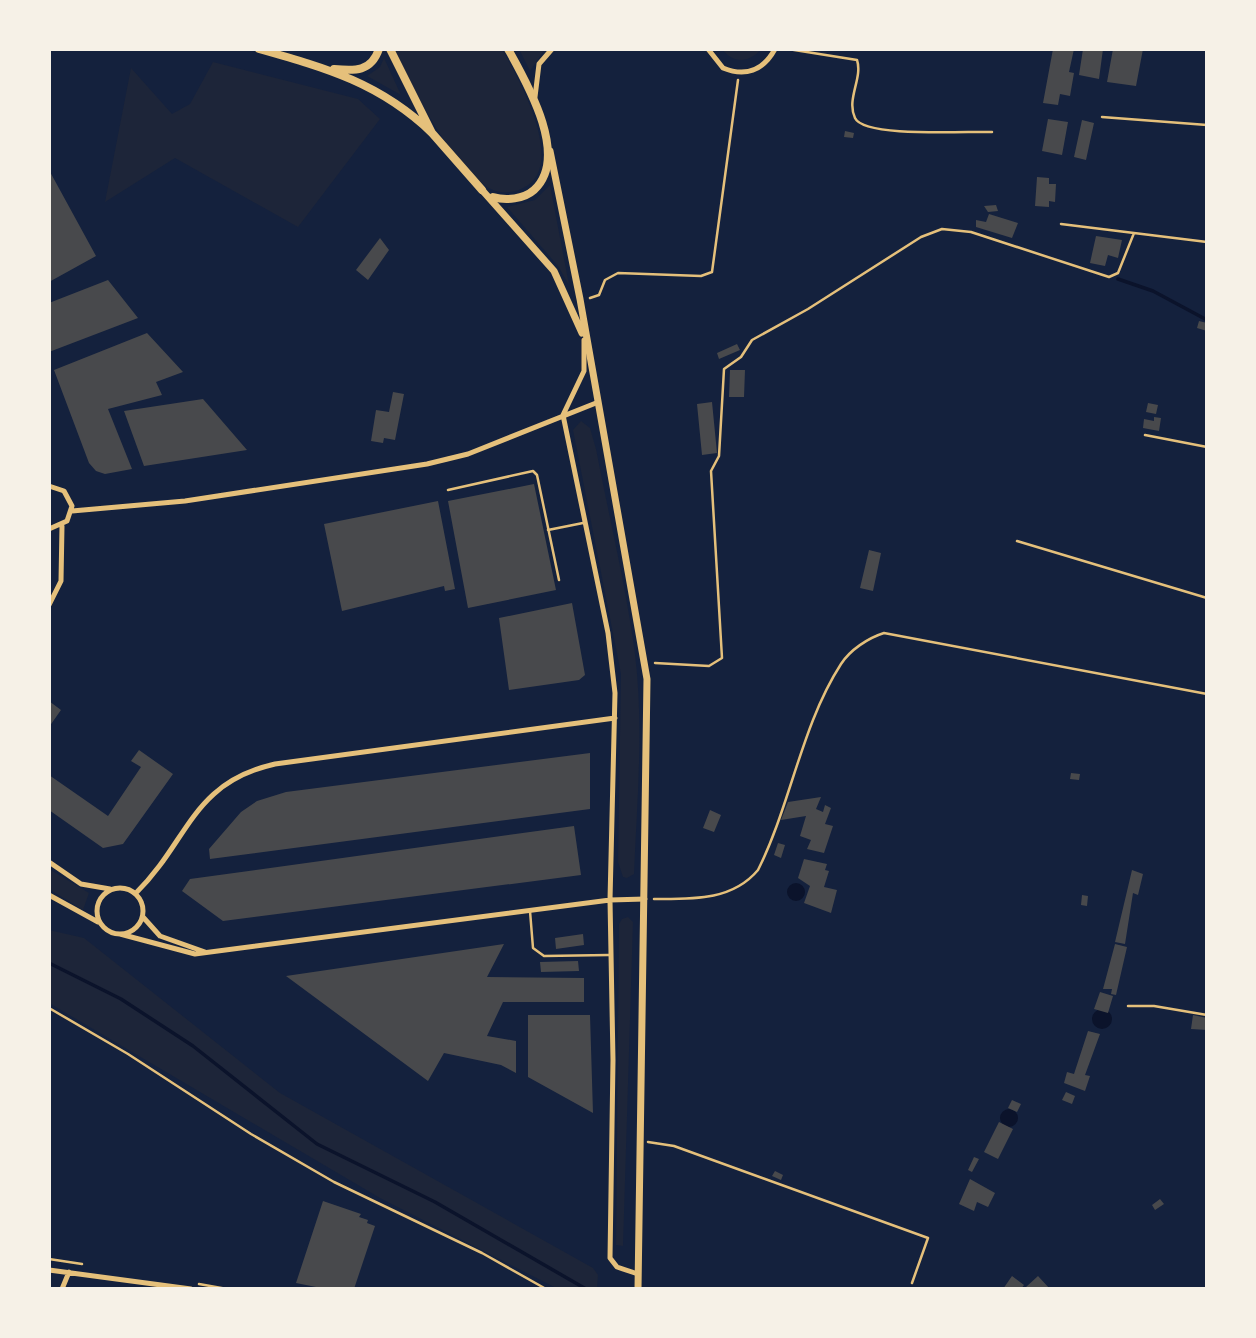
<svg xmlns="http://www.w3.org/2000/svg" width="1256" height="1338" font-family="Figtree,sans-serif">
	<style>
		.green { fill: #1d2539 }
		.water { fill: #0b132b }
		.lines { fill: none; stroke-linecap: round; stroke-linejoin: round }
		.stream { stroke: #0b132b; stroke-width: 3.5 }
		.building { fill: #48494c }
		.path { stroke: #e5c07b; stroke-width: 2.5 }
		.service { stroke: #e5c07b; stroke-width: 2.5 }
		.minor { stroke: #e5c07b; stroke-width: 5 }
		.tertiary { stroke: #e5c07b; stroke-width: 7 }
		.secondary { stroke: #e5c07b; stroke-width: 8 }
	</style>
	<rect width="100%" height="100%" fill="#14213d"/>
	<path class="green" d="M395,49H502C519,79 568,167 523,188C511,194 498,194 487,187C449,161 413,90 395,49Z
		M519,49H545L530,71Z
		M722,49H761C750,63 733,64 722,49Z
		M384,58L401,95L367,76L380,67Z
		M213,62L358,99L380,119L298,227L175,158L105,202L131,68L172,114L190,104Z
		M550,185L569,285L558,266L507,207L535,200Z
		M581,421L590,428L596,449C609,517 626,586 635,654C644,727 637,801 634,874L627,878L623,877L618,862L621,674L573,430Z
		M49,869L89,893L83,910L49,889Z
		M628,917L633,922L623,1246L616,1245L619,924L622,919Z
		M49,930L84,938L280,1093L593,1268L598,1275L597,1289H558L380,1198L49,1003Z"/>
	<path class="water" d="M787 892a9 9 0 1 1 18 0a9 9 0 1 1-18 0Z
		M1092 1019a10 10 0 1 1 20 0a10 10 0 1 1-20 0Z
		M1000 1118a9 9 0 1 1 18 0a9 9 0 1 1-18 0Z"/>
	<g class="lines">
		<path class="stream" d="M1118,279L1153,291L1207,320
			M49,963L121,999L193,1046L317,1144L435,1202L586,1289"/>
	</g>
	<path class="building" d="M1053,49H1074L1069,72L1074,73L1070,96L1060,94L1058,105L1043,103Z
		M1083,49H1103L1099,79L1079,75Z
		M1113,49H1143L1136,86L1107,82Z
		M1048,119L1068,122L1062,155L1042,151Z
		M1082,120L1094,123L1086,160L1074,157Z
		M845,131L854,133L853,138L844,137Z
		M49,170L96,256L49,282Z
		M1037,177L1049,178V184H1056L1055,202L1049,201V207L1035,206Z
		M996,205L998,211L988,212L984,206Z
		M989,214L1018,223L1012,238L976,227V220L986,222Z
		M1096,236L1122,240L1118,258L1108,255L1105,266L1090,263Z
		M380,238L389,250L368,280L356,270Z
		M108,280L138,318L49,352V303Z
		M1199,321L1207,323V331L1197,328Z
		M147,333L183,372L156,382L162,395L108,409L132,469L105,474L96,471L89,463L54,370Z
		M737,344L740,350L719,359L717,353Z
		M730,370H745L744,397H729Z
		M393,392L404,394L395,440L384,438L383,443L371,441L376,410L389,412Z
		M203,399L247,450L144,466L124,411Z
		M712,402L717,453L702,455L697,404Z
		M1148,403L1158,405L1156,414L1146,412Z
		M1154,417L1161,418L1159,431L1143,428L1144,419L1154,421Z
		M534,484L556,590L468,608L448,501Z
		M438,501L455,589L445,591L444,586L342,611L324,524Z
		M869,550L881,553L873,591L860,588Z
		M572,603L585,675L579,680L509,690L499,618Z
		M49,701L61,710L49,727Z
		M139,750L173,774L123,844L103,848L49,810V775L108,816L141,767L131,761Z
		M590,753V809L210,859L209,849L241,812L257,801L286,792Z
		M1071,773L1080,774L1079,780L1070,779Z
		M821,797L816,809L823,812L825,805L831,808L825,824L833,826L824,853L807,849L811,840L800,836L806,816L781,820L788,802Z
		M710,810L721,815L714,832L703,828Z
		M574,826L581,875L223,921L182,891L190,879Z
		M778,843L785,845L781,858L774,855Z
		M804,859L827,864L825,870L829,871L824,887L837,890L831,913L804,903L810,886L798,878Z
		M1132,870L1143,874L1138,895L1133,893L1125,944L1115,942Z
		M1082,895L1088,896L1087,906L1081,905Z
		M583,934L584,945L556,949L555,938Z
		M504,944L487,977L584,978V1002H503L487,1036L516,1041V1073L501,1065L444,1053L428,1081L286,976Z
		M1115,944L1127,947L1116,995L1111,994L1112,989H1103Z
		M578,961L579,971L541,972L540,962Z
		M1100,992L1113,996L1108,1013L1094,1009Z
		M528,1015H590L593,1113L528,1077Z
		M1193,1015L1207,1018V1030L1191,1029Z
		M1088,1031L1100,1034L1085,1075L1090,1076L1085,1091L1064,1083L1067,1072L1074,1074Z
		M1066,1092L1075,1096L1072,1104L1062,1100Z
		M1012,1100L1021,1104L1017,1112L1008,1108Z
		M999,1122L1013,1129L998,1159L984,1152Z
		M974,1157L979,1159L972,1172L968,1170Z
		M775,1171L783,1175L781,1180L772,1176Z
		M970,1179L995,1193L988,1207L977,1202L974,1211L959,1204Z
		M1160,1199L1164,1204L1155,1210L1152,1205Z
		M323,1201L361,1214L359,1217L368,1220L367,1223L375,1226L354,1289H326L296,1283Z
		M1012,1276L1024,1285L1021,1289H1003Z
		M1038,1276L1050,1289L1026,1287Z"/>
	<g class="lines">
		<path class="path" d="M788,49L857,60C863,78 846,99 855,118C864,138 968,131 992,132
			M1102,117L1207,125
			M1061,224L1134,233
			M590,298L599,295L605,280L618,273L701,276L712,272L738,80
			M1145,435L1207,447
			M1017,541L1207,598
			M655,663L709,666L722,658L711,471L719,456L724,369L741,357L752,340L808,309L921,237L942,229L971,232L1109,277L1118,273L1134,233L1207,242
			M654,899C692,899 732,901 758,870C791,804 801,726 841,664C850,650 868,638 884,633L1207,694
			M1128,1006H1154L1207,1015
			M49,1008L128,1054L251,1134L334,1182L482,1253L546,1289
			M648,1142L674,1146L928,1238L912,1283
			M49,1259L82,1264
			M199,1284L227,1289"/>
		<path class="service" d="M448,490L533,471L537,475L559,580
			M548,530L583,523
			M530,911L533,948L544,956L609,955"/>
		<path class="minor" d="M708,49L723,68C745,77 763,71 775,49
			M535,97L539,64L552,49
			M584,340V371L563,415L608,633L615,693L610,900L613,1060L610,1258L617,1267L638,1274
			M49,486L64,491L72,506L67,521L49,529
			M72,511L185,501L427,464L468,454L596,403
			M49,605L61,581L62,526
			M49,862L81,884L110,889
			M97 911a23 23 0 1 1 46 0a23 23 0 1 1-46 0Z
			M136,893C189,841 191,783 275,764L615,718
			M49,895L98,922
			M143,917L160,936L205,952
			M120,934L195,954L610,900L645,899
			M49,1270L191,1289
			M62,1289L69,1272"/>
		<path class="tertiary" d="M550,151L580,299L647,679L638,1289
			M482,190L554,271L582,333"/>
		<path class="secondary" d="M259,49C326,68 380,83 432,133
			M390,49L432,133L482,190
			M334,69C355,71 371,72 379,49
			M493,197C506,201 524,199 534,190C570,157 527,83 508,49"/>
	</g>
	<rect width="1256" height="1338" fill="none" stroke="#f6f1e7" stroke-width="102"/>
</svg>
